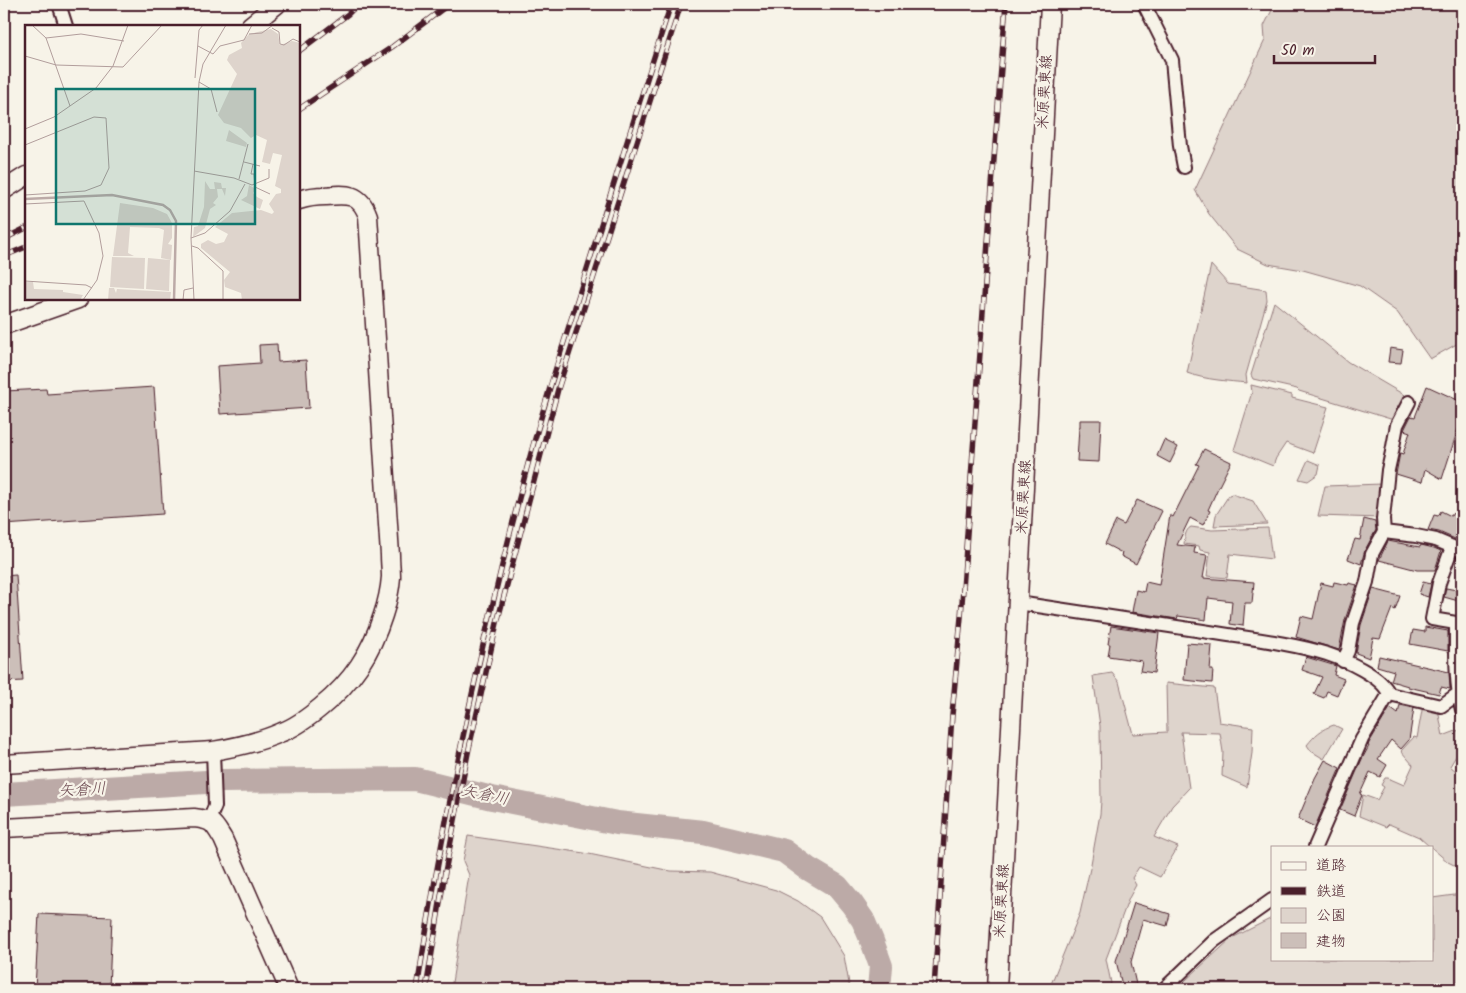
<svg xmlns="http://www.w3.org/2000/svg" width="1466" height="993" font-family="Kalam,'Klee One',sans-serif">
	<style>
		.green { fill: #ded4cc; stroke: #947a7c }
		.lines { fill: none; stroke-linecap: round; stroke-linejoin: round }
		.river { stroke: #bcaaa7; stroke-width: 24 }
		.building { fill: #ccbfb9; stroke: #4a1f2b }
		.street-casing { stroke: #4a1f2b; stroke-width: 16 }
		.secondary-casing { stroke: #4a1f2b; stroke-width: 21 }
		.street { stroke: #f7f3e8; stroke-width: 12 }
		.secondary { stroke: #f7f3e8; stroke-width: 18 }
		.rail-casing { stroke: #4a1f2b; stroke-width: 5.5 }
		.rail { stroke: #f7f3e8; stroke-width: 4; stroke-dasharray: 11; stroke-linecap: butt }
		.labels { text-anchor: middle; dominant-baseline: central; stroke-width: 4.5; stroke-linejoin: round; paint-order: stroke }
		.street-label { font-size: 15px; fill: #4a1f2b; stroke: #f7f3e8 }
		.water-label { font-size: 16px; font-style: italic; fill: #6c4950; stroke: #f7f3e8 }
		.inset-river { fill: none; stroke: #bcaaa7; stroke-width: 2.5 }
		.inset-road { fill: none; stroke: #b29e9c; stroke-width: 1 }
		.view { fill: #0f766e; fill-opacity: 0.15; stroke: #0f766e; stroke-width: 2.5 }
		.inset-edge { fill: none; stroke: #4a1f2b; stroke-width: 2.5 }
	</style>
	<rect width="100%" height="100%" fill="#f7f3e8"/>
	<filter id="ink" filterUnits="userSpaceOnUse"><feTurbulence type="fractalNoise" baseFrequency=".02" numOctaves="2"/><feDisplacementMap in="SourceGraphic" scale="10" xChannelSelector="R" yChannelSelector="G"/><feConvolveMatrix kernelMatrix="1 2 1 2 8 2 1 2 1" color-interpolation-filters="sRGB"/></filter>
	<g filter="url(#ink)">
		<path class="green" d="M1275,4H1462V341L1430,359L1397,312L1360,286L1303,270L1268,264L1237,249L1209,214L1195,190L1265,40L1264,26Z
			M1211,265L1228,284L1266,290L1267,300L1246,375L1247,383C1228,381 1206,380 1187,373Z
			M1274,302L1348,362L1406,396L1405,403L1397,421L1299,391L1297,389L1253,379L1251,375Z
			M1251,385L1292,395V398L1328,407L1313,453L1286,443L1276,458L1273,466L1234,450L1252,392Z
			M1308,460L1320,465L1318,474L1308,481L1299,479Z
			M1382,484L1380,518L1318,516L1325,486Z
			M1232,494L1253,501L1267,524L1214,526L1216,515L1229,495Z
			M1191,527L1212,530L1268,528L1272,559L1230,554L1227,578L1207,576L1210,552L1200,550L1199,546L1184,544C1185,537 1185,530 1191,527Z
			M1112,673L1119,682L1133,734L1167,732L1166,683L1214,688L1219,722L1253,727L1252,753L1247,787L1222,776L1223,752L1220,733L1181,732L1189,788L1172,806L1154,837L1178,847L1160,877L1139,867L1132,878L1136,885L1129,898L1106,959L1111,983L1109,989H1049L1080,913L1091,864L1100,814L1101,801L1100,726L1093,676Z
			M1423,705L1438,709L1443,736L1456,731L1462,730V746L1450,766L1462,776V869L1448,862L1432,848V847H1430L1419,837L1389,824L1386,827L1359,816L1363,795L1377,800L1384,787L1381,785L1385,778H1388L1404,785L1413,765L1401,751L1414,737L1417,738Z
			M1334,725L1342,729L1324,759L1311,751L1307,745C1315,735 1321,729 1334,725Z
			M468,836L584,853L671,871L710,872L776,890L798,901L820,917L844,956L850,989H451L469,875L463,861Z
			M1462,894V989H1176L1232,938L1272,918V959H1432V898Z"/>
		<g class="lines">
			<path class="river" d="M4,794L223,781L415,779L492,798L617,823L703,832L784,851L807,868L837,886L852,904L863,920L872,941L881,966L879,989"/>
		</g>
		<path class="building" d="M277,344L278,362L306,360L309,408L220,414L217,366L260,363L259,345Z
			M1390,348L1403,350L1401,363L1388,362Z
			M1427,386L1462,402V431L1458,429L1442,479L1425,469L1422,482L1396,474L1400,453L1403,454L1410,432L1404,430L1411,416L1415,417Z
			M154,387L163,514L4,525V391L46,389L47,394Z
			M1080,420H1101L1099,462L1077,461L1079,427H1080Z
			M1164,440L1178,447L1170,463L1157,456Z
			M1204,449L1231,462L1217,490L1208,510L1210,511L1203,525L1190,518L1177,545L1195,547L1194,553L1207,555L1203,578L1254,582L1252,603H1245L1243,626L1230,624L1232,601L1208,598L1206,620L1178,616L1177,619L1132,612L1136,590L1144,592L1146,582L1159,585L1170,515L1173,517L1199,465L1196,464Z
			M1137,500L1162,511L1136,564L1121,556L1122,553L1105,544L1116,521L1124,525Z
			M1462,500V542L1439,532L1428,530L1434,515L1438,516L1441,511L1451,516L1453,513L1455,514Z
			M1364,519L1375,522L1376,530L1365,550L1361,564L1348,559L1355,539L1360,540Z
			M1388,541L1420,547L1421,545L1434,548L1441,551L1435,570H1417L1379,560Z
			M16,575L23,681L4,682V576Z
			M1334,582L1348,585L1349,583L1357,585L1345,620L1339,650L1296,637L1301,616L1313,619L1321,583L1333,586Z
			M1423,582L1431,584L1428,597L1419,594Z
			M1446,588L1462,591V602L1444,597Z
			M1373,589L1400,596L1395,610L1392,608L1380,639L1373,638L1369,658L1356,653L1361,625Z
			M1111,626L1159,633L1154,673L1140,671L1142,661L1108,656L1110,644H1108Z
			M1425,627L1448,631V651L1410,644L1413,630L1425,632Z
			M1187,643L1212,645L1210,670H1213L1212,683L1184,680Z
			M1379,656L1449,672L1450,689L1441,687L1439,694L1408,687V686L1391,681L1394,671L1377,666Z
			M1306,657L1336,666L1334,675L1344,679L1337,695L1327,691L1324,698L1314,694L1322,677L1302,670Z
			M1400,705L1414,708L1409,740L1401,749L1391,740L1378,759L1387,765L1380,777L1370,772L1360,794L1362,795L1354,816L1340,810L1362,759L1369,746H1368L1369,743L1390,708L1398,714Z
			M1325,760L1340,768L1315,827L1298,819L1315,778Z
			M1134,903L1170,914L1167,926L1143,919L1131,962L1137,989H1123L1116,961Z
			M39,914L112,917L109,989H35Z"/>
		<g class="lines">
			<defs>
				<path id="street" d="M59,4L66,26
					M1144,4L1172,60L1180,146L1184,167
					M1384,532L1416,536L1436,540L1462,551
					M1452,547L1439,583L1432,619L1456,623C1456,652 1455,682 1462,710
					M1018,603C1080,612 1141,622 1203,631C1244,638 1287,642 1327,654C1345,660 1382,676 1389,694
					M1343,661L1348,651L1353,623L1367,582L1372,554L1384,532L1383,519L1388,470L1392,452L1397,425L1409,402
					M1389,694L1441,706L1462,691
					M209,820L215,806L213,751
					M1315,847L1362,739L1389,694
					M1164,989L1214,941L1272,900"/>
				<path id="secondary" d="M250,26L277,4
					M4,190L26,176
					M4,325L78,299
					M4,764L213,751C237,747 260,742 282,732C296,727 309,717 321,707C352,682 371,653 383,615C387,603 390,590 391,577C391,570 390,562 390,555L368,216C360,193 347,194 326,196C317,196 308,197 299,200
					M4,828L194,818C213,820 213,823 223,839L289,989
					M997,989L1050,4"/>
			</defs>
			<use href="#street" class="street-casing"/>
			<use href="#secondary" class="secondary-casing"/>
			<use href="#street" class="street"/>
			<use href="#secondary" class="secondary"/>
			<defs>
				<path id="rail" d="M299,51L348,14L358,4
					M299,109L392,47L449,4
					M4,239L26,228
					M4,256L26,247
					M417,989C443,819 479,650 523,483C541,412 564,342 586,272C614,183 642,93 671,4
					M426,989L445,872L468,753L497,623L558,389L681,4
					M934,989L952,715L961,617L995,145L1006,4"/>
			</defs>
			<use href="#rail" class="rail-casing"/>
			<use href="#rail" class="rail"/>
		</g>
	</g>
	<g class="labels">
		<g class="street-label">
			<text transform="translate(1045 92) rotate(-87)">米原栗東線</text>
			<text transform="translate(1024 497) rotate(-87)">米原栗東線</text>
			<text transform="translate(1002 901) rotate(-87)">米原栗東線</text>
		</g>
		<g class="water-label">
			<text transform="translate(82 790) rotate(-3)">矢倉川</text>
			<text transform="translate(485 795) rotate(12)">矢倉川</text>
		</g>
	</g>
	<g transform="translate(25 25)">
		<rect width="275" height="275" fill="#f7f3e8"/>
		<path d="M246,4L253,9L255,20L267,16L275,18V275H217L216,268L200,262L199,255L205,247L176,223V219L183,215L191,219L199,217L203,209L190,202L207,188L236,185L247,189L249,187L244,179L251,169L256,168V164L250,161L257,130L248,128L245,139L237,137L242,115L231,110L226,113L216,103L199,98L193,90L212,49L202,35L204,30L217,23L216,18L224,9ZM204,105L222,118L221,122L201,116ZM180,156L185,164H190L189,157L196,158L197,163H201L200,171L197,164H192L193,172L188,178L191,180L185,184L180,203L168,212L169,202L173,201L179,182ZM224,160L231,164L228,168L232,172L238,175L235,184L216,175L222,171ZM95,178L128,183L142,189L147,198V213L143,219L147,220L146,235L136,233L139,205L134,203L105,202L103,228L109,231H88ZM87,232L120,233L119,264L85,262ZM123,233L145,235L144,266L121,264ZM0,257H8L9,264L38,265V272V267L58,270L55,275H0ZM84,263H89L91,268L92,264L146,267L145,275H83Z" fill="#ded4cc"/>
		<path class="inset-river" d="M0,174L87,170L138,180L145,185L151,196L149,275"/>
		<path class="inset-road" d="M7,0L21,13L45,81M247,3L254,7L255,19L259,20L268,14L275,17M224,9L237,8L248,0M21,13L56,9L99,16M173,21L188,29L195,21L219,15L227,0M0,31L31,40L98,42L137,0M170,53L174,5L178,0M174,57L186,64L192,87M0,104L29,92L71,63L88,41L103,0M0,120L69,92L81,93L84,143L76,160L60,166L0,170M219,137L235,141M228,139L226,149H229L230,162L245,169M169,146L209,153L227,160L244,153V144M214,154L223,119M0,179L59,176M166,213L180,208L205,186L220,159M167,221L173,223L198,246V275M0,256L61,260L67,263M58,275L72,255L78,231L74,208L59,176M158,275L159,265L168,263M169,275L166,213L174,57L178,39L201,0"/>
		<path class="view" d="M31,64H230V199H31Z"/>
		<rect width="275" height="275" class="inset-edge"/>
	</g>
	<rect width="1466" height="993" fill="none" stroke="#f7f3e8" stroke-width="20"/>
	<rect x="10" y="10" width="1446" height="973" fill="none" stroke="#4a1f2b" stroke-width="2" filter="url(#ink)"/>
	<rect x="1271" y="846" width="162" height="115" fill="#f7f3e8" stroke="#b29e9c"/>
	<rect x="1281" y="862" width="25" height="8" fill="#f7f3e8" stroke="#b29e9c"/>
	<text x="1316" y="870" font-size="15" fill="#4a1f2b">道路</text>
	<rect x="1281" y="887" width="25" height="8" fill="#4a1f2b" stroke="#b29e9c"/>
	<text x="1316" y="896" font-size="15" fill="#4a1f2b">鉄道</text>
	<rect x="1281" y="908" width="25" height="15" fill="#ded4cc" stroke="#b29e9c"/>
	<text x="1316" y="920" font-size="15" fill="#4a1f2b">公園</text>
	<rect x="1281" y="933" width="25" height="15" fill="#ccbfb9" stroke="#b29e9c"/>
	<text x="1316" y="946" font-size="15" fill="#4a1f2b">建物</text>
	<path d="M1274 55v8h101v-8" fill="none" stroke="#4a1f2b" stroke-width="2.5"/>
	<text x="1281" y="55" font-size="15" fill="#4a1f2b" stroke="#f7f3e8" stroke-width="4" paint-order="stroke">50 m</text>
</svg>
